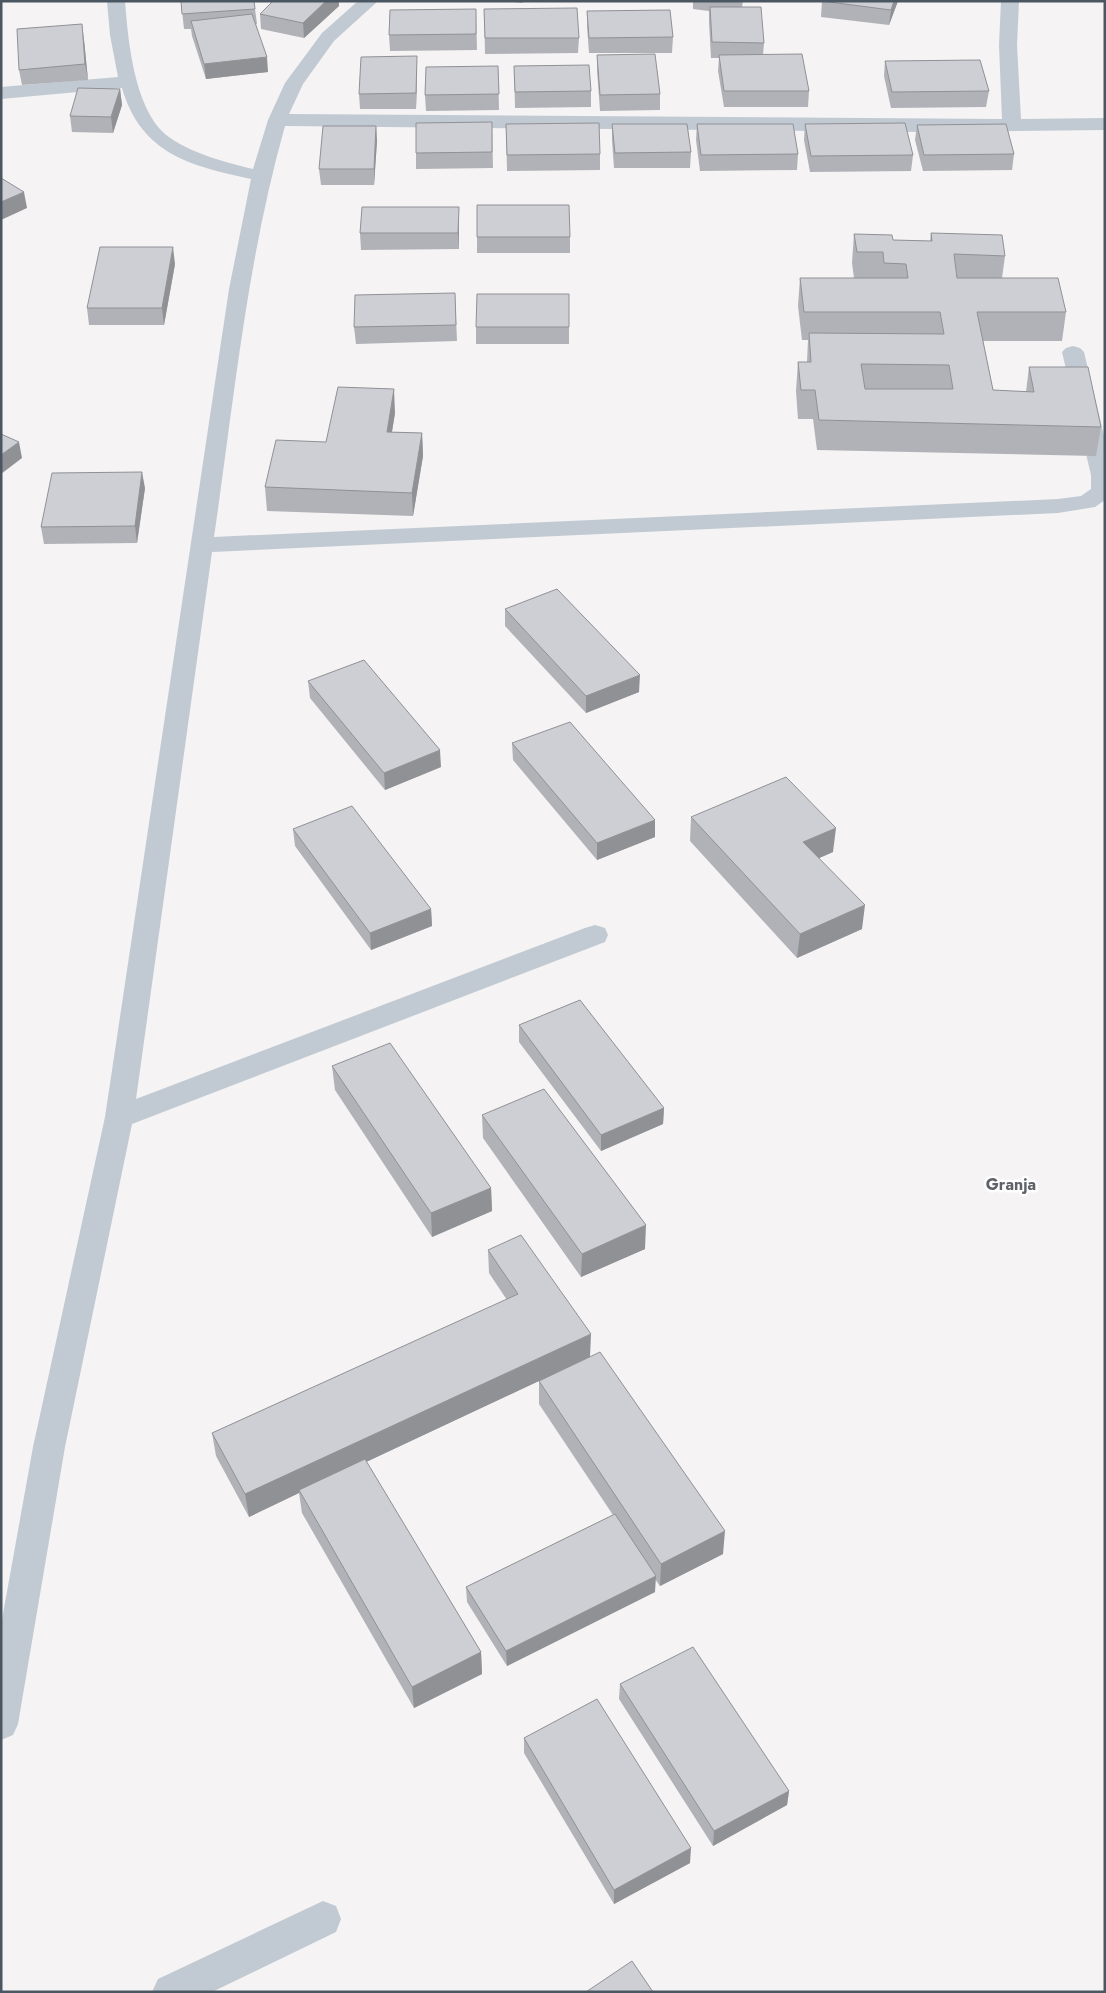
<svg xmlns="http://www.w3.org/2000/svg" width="1106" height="1993" font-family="Jost,sans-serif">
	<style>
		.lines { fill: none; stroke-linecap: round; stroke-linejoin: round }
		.street { fill: #c1cad2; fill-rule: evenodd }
		.wall { fill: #b0b2b7 }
		.shaded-wall { fill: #909195 }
		.building { fill: #cdcfd5; stroke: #909195; fill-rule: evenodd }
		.labels { text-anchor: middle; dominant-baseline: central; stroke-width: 5; stroke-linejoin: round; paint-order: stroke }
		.neighbourhood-label { font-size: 16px; font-weight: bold; fill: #5f6368; stroke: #fff }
	</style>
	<rect width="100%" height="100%" fill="#f5f3f3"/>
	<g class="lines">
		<path class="street" d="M107,1H125C128,40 134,107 165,134C189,153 224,162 253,169L268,120L285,83L322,33L358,1H378L334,41L303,84L289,114L1002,119L999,45L1001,1H1019L1017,45L1021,119L1105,118V130L920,132L285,126C247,260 234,400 214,537L1058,499L1081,496L1091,489V475L1062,352L1066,348L1073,346L1080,348L1084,352L1105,440V500L1095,507L1058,513L212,552L136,1099L585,928L595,925L605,928L608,935L605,942L132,1124L65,1447L18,1724L13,1735L1,1740V1625L33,1447L105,1117L229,289L251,179C191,166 141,154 122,88L1,99V87L118,77L110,35Z
			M323,1901L336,1906L341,1919L336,1932L212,1992H152L158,1979Z"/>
	</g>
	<path class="wall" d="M181,1L255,9L257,24H256L268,72L206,79L192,36L191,29H184Z
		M503,1H523V3Z
		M693,1H743L742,7L764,43L763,55L809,91L808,107H724L718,71L719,58H711L709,22V11L693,9Z
		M822,1H898L889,25L821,17Z
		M339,6L304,38L261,29L260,14Z
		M476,9L477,50L390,51L389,35Z
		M484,9L579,38L578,53L485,54Z
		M587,11L673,37L672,53H589L587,26Z
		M84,40L88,80L22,85L19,70Z
		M597,55L660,94V110L600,111L597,70Z
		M885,61L989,91L986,107L891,108L884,76Z
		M498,66L499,110L426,111L425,95Z
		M514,66L591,91V107L515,108Z
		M417,72L416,109H360L359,94Z
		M120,89L122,105L113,133L72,132L70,116Z
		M492,122L493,168L416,169V153Z
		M506,124L600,154V170L507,171Z
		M612,124L691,152L690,168H614L612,140Z
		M697,124L798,154L797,170L700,171L696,140Z
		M805,124L913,155L911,171L810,172L804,140Z
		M917,125L1014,154L1012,170L923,171L915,140Z
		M376,126L377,141L374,185H321L319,169Z
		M459,223V249L361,250L360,233Z
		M931,233L1005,256L1002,278L1066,312L1062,341H983L993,390L1026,392L1029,367L1101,427L1096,456L817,450L813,419H798L796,391L798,362H807L808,340H802L798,306L800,278H854L852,263L854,234L893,240L930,241Z
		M477,237H570V253H477Z
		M175,264L164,325H89L87,308Z
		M455,293L457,341L356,344L354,327Z
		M569,294V344H476V327Z
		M395,413L392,432L422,433L423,456L413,516L267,511L265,487L326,442Z
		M145,488L137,543L44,544L41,527Z
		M505,609L639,692L586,713L505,626Z
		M308,681L441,767L385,790L310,698Z
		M512,743L655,837L597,860L513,760Z
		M691,817L833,852L819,858L862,929L797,958L690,841Z
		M293,829L431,909L432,926L371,950L295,846Z
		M519,1025L664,1108L663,1124L601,1151L519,1042Z
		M332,1066L491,1188L492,1211L432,1237L335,1090Z
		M482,1115L645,1249L581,1277L483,1138Z
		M488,1250L590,1357L723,1554L660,1586L655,1579V1592L507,1666L467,1602L466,1587L613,1515L539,1404V1381L366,1462L481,1652L482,1674L414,1708L302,1513L299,1493L249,1517L216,1456L212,1433L507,1300L489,1273Z
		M620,1684L789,1791L787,1805L713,1846L619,1699Z
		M524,1738L690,1863L614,1904L524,1753Z"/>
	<path class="shaded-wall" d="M326,1H339V6L304,38L303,23Z
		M894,1H898L889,25L891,10Z
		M82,24L84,40L88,80L85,64Z
		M417,56V72L416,109V93Z
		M267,57L268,72L206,79L204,64Z
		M120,89L122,105L113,133L111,117Z
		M376,126L377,141L374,185V169Z
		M24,192L27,208L1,220V202Z
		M459,207V249L458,233Z
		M173,247L175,264L164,325L162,308Z
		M394,389L395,413L388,455L387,432Z
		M422,433L423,456L413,516L412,493Z
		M19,442L22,458L1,474V455Z
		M142,472L145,488L137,543L135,526Z
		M640,675L639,692L586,713V696Z
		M440,750L441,767L385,790L384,773Z
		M655,820V837L597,860V843Z
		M836,828L833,852L801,866L803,842Z
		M865,905L862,929L797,958L800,934Z
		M431,909L432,926L371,950L370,933Z
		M664,1108L663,1124L601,1151V1135Z
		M491,1188L492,1211L432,1237L431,1213Z
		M646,1225L645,1249L581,1277L582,1254Z
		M591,1334L590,1357L300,1493L299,1490V1493L249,1517L245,1494Z
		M725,1531L723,1554L660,1586L661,1564Z
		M656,1576L655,1592L507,1666L506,1651Z
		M481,1652L482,1674L414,1708L412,1687Z
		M789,1791L787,1805L713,1846L714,1831Z
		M691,1848L690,1863L614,1904V1890Z"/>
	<path class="building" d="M181,1H254L255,9L182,14Z
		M273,1H326L303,23L260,14Z
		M822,1H894L891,10Z
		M710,7H761L764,43L712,42Z
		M577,8L579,38H485L484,9Z
		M476,9V34L389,35L390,10Z
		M670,10L673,37L589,38L587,11Z
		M252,14L267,57L204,64L191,21Z
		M82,24L85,64L19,70L17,29Z
		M655,54L660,94L600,95L597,55Z
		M802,54L809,91H724L719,55Z
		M417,56L416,93L359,94L361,57Z
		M980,60L989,91L892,92L885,61Z
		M589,65L591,91L515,92L514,66Z
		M498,66L499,94L425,95L426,67Z
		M78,88L120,89L111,117L70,116Z
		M492,122V152L416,153V123Z
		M599,123L600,154L507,155L506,124Z
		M905,123L913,155L811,156L805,124Z
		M612,124H687L691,152L615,153Z
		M697,124H793L798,154L701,155Z
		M1006,124L1014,154L924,155L917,125Z
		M323,126H376L374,169H319Z
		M1,178L24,192L1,202Z
		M477,205H569L570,237H477Z
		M362,207H459L458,233H360Z
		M931,233L1002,235L1005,256L954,254L957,278H1058L1066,312H977L993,390L1034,392L1029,367H1088L1101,427L819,420L815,390H801L798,362H811L809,333L944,334L940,312H804L800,278H908L906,264L884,263L883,252H857L854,234L892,235L893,240L932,241ZM861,364L949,365L953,389H865Z
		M100,247H173L162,308H87Z
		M455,293L456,325L354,327L355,295Z
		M477,294H569V327H476Z
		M338,387L394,389L387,432L422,433L412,493L265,487L276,440L326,442Z
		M1,434L19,442L1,455Z
		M142,472L135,526L41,527L52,473Z
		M557,589L640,675L586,696L505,609Z
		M364,660L440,750L384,773L308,681Z
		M570,722L655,820L597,843L512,743Z
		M786,777L836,828L803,842L865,905L800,934L691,817Z
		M352,806L431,909L370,933L293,829Z
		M580,1000L664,1108L601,1135L519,1025Z
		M390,1043L491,1188L431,1213L332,1066Z
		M544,1089L646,1225L582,1254L482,1115Z
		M521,1235L591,1334L245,1494L212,1433L518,1294L488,1250Z
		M600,1352L725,1531L661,1564L539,1381Z
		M365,1459L481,1652L412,1687L299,1490Z
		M615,1514L656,1576L506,1651L466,1587Z
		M693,1647L789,1791L714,1831L620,1684Z
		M597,1699L691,1848L614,1890L524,1738Z
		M632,1961L653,1992H586Z"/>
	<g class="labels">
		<g class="neighbourhood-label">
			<text x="1011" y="1184">Granja</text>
		</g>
	</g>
	<rect width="1106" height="1993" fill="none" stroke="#4a5661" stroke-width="5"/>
</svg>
